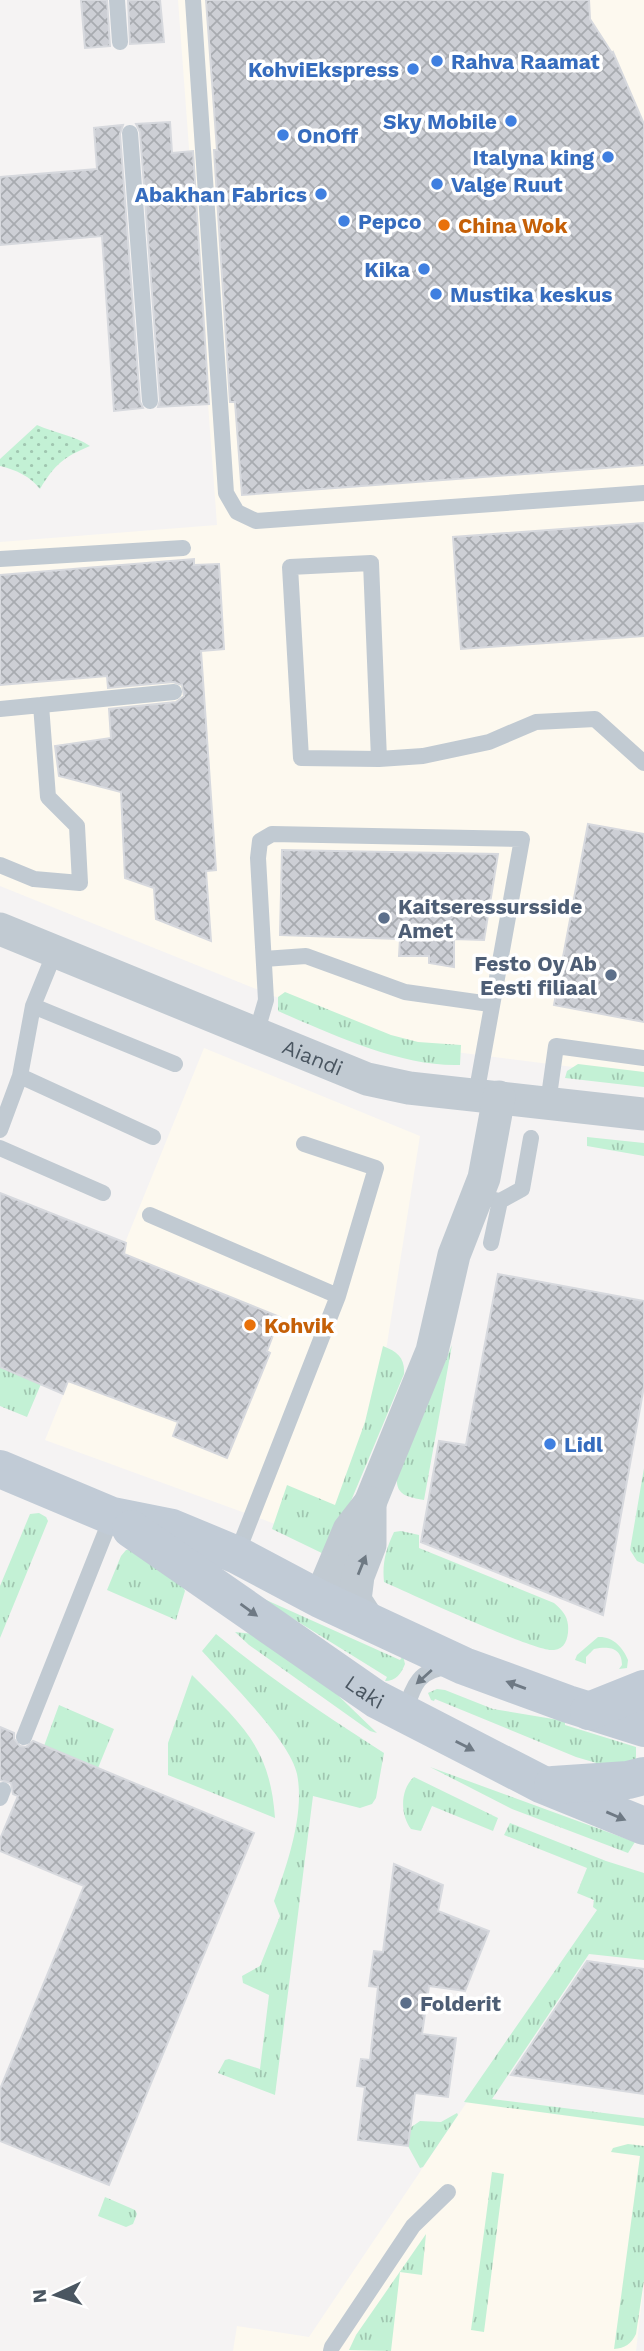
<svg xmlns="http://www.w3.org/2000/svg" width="644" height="2351" font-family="'Work Sans',sans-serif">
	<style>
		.commercial { fill: #fdf9ef }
		.grass { fill: url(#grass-tufts) }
		.park { fill: url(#park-dots) }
		.building { fill: url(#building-cross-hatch); stroke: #d7d9de; stroke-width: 2 }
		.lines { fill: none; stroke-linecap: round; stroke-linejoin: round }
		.lane { stroke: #c1cad2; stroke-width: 16 }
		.street { stroke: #c1cad2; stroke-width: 33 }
		.secondary { stroke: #c1cbd6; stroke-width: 38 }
		.oneway { fill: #6e7983 }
		.oneway2 { fill: #6e7984 }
		.shop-dot { fill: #3f7fe0; stroke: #fff; stroke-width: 2.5 }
		.food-dot { fill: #e8710a; stroke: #fff; stroke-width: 2.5 }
		.service-dot { fill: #5c6f8a; stroke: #fff; stroke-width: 2.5 }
		.labels { text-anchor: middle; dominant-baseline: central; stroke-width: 7; stroke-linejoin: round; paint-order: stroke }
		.shop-label { font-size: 21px; font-weight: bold; fill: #366cbe; stroke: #fff; text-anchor: start }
		.food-label { font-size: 21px; font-weight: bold; fill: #c56008; stroke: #fff; text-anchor: start }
		.service-label { font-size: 21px; font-weight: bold; fill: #4e5e75; stroke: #fff; text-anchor: start }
		.street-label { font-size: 21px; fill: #4a5661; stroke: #fff }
	</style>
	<defs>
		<pattern id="grass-tufts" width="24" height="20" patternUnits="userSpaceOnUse" patternTransform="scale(1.75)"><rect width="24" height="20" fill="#c3f1d5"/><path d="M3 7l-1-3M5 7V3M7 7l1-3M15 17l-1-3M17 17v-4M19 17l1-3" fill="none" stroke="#a0c6b0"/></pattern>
		<pattern id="park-dots" width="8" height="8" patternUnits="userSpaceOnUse" patternTransform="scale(1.75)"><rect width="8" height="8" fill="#c3f1d5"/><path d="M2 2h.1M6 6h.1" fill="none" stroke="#a0c6b0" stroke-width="1.8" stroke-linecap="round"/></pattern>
		<pattern id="building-cross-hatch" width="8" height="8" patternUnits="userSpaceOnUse" patternTransform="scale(1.75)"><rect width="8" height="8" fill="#cdcfd5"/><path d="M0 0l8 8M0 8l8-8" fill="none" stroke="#a8abb0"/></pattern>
	</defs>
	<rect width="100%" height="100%" fill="#f5f3f3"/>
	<path class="commercial" d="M178,0H644V1076L393,1044L0,886V542L217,525Z
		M204,1048L420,1136L374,1426L330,1544L45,1440Z
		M471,2096L644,2120V2283L636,2351H233L237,2326L309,2337Z"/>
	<path class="grass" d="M285,992L391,1035L418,1042L461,1045L460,1065C401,1067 331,1034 278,1011V997Z
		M578,1064L644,1072V1087L565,1078L567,1071Z
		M587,1137L644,1143V1156L587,1146Z
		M452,1345L424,1500C408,1497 395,1496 397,1476Z
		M383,1346C398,1352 405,1358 404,1374L328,1556L272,1529L287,1485L335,1505L365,1422Z
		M0,1367L41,1384L27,1417L0,1406Z
		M644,1468V1564L637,1561L630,1550Z
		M39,1513L46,1517L48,1521L0,1638V1586L30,1514Z
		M401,1531L419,1535V1548L554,1603C562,1610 567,1615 568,1625C569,1636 566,1649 554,1650C537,1653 409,1593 384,1582C382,1563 386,1549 394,1532Z
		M133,1549L180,1580L185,1591L176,1620L107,1590L121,1556L126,1550Z
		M253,1594L400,1660L403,1656L405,1664C401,1674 396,1681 385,1681L387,1677Z
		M235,1632L254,1634L319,1677L377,1733L370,1731L249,1645Z
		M216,1634C269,1678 326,1716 384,1753L376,1798L372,1804L360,1808L313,1796L275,2095L218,2073L225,2060L229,2059L260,2069L269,1995L243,1983L242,1976L260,1966L280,1916L274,1901C287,1865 305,1814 297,1774C290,1740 227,1679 202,1651Z
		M598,1637C612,1636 623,1647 628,1660L627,1668L619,1669L622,1665C622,1647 608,1646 594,1649L586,1657V1664L575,1660L577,1655Z
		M192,1675C240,1723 270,1745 275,1818L168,1775V1743Z
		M437,1689L445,1690L493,1709L565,1721V1725L636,1747V1764L610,1767L576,1757L435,1699L434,1701L431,1700L428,1693Z
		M59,1705L114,1729L98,1768L44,1746Z
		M430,1767L635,1842L628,1853L512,1809Z
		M414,1777L498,1818L493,1831L432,1806L421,1831L411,1829C400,1815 400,1789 414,1777Z
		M510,1823L606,1861L644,1873V1960L589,1954L492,2099L644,2118V2126L464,2102L597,1910L593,1907L594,1900L577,1893L587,1868L504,1835Z
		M457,2113L458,2115L423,2167L420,2168L408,2146L410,2128L420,2121L441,2122Z
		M628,2144L644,2146V2280L636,2334C631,2344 625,2348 614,2349L640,2156L611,2152L613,2148Z
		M492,2172L504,2174L484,2332L471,2330Z
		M105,2197L135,2210L137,2214L133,2224L126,2227L98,2216Z
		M426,2234L422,2275L400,2272L391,2351L349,2350L356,2335Z"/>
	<path class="park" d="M37,425C54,433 74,435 90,446C64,457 55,464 40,489C30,476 16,470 0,466V459Z"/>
	<path class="building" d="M81,0H107L110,46L85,48Z
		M128,0H160L164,42L130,44Z
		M206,0H589L590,19L612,53L613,52L644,124V465L242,495L235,402H230L214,150H217Z
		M170,122L172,153L193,151L209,404L158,407L160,400L140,132L136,124Z
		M123,125L120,134L140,402L143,408L114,411L102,236L0,245V177L97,169L94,128Z
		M644,523V636L461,649L453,537Z
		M194,559V565L219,564L224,649L201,651L216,870L206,871L211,941L156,919L154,888L125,878L121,792L59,776L55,746L111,738L109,709L176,702L184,696L182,685L173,682L108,688L107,676L0,685V575Z
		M588,824L644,834V1022L554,1005Z
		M282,850L498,854L484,940L454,939V967L429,963V956H399L400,939L280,935Z
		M0,1193L126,1243L124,1254L280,1317L267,1351L270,1353L227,1458L173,1436L178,1422L68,1381L63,1394L0,1367Z
		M498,1274L644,1301V1386L603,1615L421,1542L439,1441L466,1445Z
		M0,1727L14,1733V1739L20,1746L26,1747L33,1741L254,1833L109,2185L0,2141V2089L84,1886L0,1851V1839L18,1796L13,1794L11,1783L0,1780Z
		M394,1864L443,1885L438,1911L489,1931L465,1991L429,1986L422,2034L456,2038L448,2097L415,2093L408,2146L358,2140L365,2087L357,2086L361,2059L370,2060L378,1987L369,1986L374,1951L383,1952Z
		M587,1961L644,1969V2094L511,2075Z"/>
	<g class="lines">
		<path class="lane" d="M117,0L120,42
			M193,0L226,493L237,512L256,521L644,493
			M130,133L150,401
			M0,559L183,548
			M41,705L174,692
			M0,709L41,705L48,797L77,826L80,883L34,879L0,865
			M379,759L371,563L290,567L301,758L379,759L423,756L489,742L536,722L595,719L644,763
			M264,959L306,956L405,992L490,1004
			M33,1006L175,1064
			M256,1034L266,1000L258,858L260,841L272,834L522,839L476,1095
			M20,1076L153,1137
			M548,1103L556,1046L644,1058
			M0,1130L20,1076L33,1006L55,952
			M304,1144L376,1168L338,1296
			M0,1148L103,1193
			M490,1199L500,1201L491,1243
			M500,1201L522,1189L531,1138
			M150,1215L338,1296L236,1556
			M404,1715C413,1688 416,1670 448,1667
			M24,1737L112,1516
			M0,1798L3,1790
			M331,2351L332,2347L413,2226L448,2192"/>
		<g class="street">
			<path id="s1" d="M0,929L367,1079L409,1088L644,1114"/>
			<path d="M320,1599L349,1530L370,1503L432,1351L454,1255L484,1178L499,1097"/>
			<path d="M370,1623L355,1600L358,1576L370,1545V1503"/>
		</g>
		<g class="secondary">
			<path d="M0,1469L112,1516L172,1528L237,1555L320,1599L464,1666L568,1704L644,1728"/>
			<path id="s2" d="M131,1529L376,1699L543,1785L644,1826"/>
			<path d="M589,1711L644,1689"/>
			<path d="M553,1785L628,1780L644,1776"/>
		</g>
	</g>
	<defs><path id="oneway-solid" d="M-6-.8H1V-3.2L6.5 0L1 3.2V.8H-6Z" transform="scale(1.75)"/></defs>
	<g class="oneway">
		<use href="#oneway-solid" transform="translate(362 1565) rotate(-68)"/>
		<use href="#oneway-solid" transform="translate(424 1677) rotate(138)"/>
	</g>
	<g class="oneway2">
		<use href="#oneway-solid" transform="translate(249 1610) rotate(36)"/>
		<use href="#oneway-solid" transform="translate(516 1685) rotate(-160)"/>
		<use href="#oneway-solid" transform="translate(465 1746) rotate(27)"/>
		<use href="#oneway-solid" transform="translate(616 1816) rotate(23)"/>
	</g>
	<g class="shop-dot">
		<circle cx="437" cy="61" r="7"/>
		<circle cx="413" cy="69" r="7"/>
		<circle cx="511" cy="121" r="7"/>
		<circle cx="283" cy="135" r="7"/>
		<circle cx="608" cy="157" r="7"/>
		<circle cx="437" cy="184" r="7"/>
		<circle cx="321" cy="194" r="7"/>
		<circle cx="344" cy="221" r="7"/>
		<circle cx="424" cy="269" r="7"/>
		<circle cx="436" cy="294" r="7"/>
		<circle cx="550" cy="1444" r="7"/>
	</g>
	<g class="food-dot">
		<circle cx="444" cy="225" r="7"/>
		<circle cx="250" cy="1325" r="7"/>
	</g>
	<g class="service-dot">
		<circle cx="384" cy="918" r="7"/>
		<circle cx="611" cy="975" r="7"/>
		<circle cx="406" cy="2003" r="7"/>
	</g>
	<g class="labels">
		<g class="shop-label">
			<text x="451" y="61">Rahva Raamat</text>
			<text x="399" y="69" text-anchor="end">KohviEkspress</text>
			<text x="497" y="121" text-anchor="end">Sky Mobile</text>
			<text x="297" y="135">OnOff</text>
			<text x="594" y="157" text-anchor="end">Italyna king</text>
			<text x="451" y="184">Valge Ruut</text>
			<text x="307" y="194" text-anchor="end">Abakhan Fabrics</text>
			<text x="358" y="221">Pepco</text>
			<text x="410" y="269" text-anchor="end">Kika</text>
			<text x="450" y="294">Mustika keskus</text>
			<text x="564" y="1444">Lidl</text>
		</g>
		<g class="food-label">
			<text x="458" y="225">China Wok</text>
			<text x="264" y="1325">Kohvik</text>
		</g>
		<g class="service-label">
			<text x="398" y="906">Kaitseressursside<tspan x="398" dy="24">Amet</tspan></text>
			<text x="597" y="963" text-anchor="end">Festo Oy Ab<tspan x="597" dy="24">Eesti filiaal</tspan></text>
			<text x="420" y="2003">Folderit</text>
		</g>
		<g class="street-label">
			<text stroke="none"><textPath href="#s1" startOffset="338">Aiandi</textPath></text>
			<text stroke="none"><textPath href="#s2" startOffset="285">Laki</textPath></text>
		</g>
	</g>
	<g transform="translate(56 2295) rotate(266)" stroke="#ffffff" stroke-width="5" paint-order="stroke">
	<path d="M0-5L12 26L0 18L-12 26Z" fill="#4a5661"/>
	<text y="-10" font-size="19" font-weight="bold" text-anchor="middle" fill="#4a5661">N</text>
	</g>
</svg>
